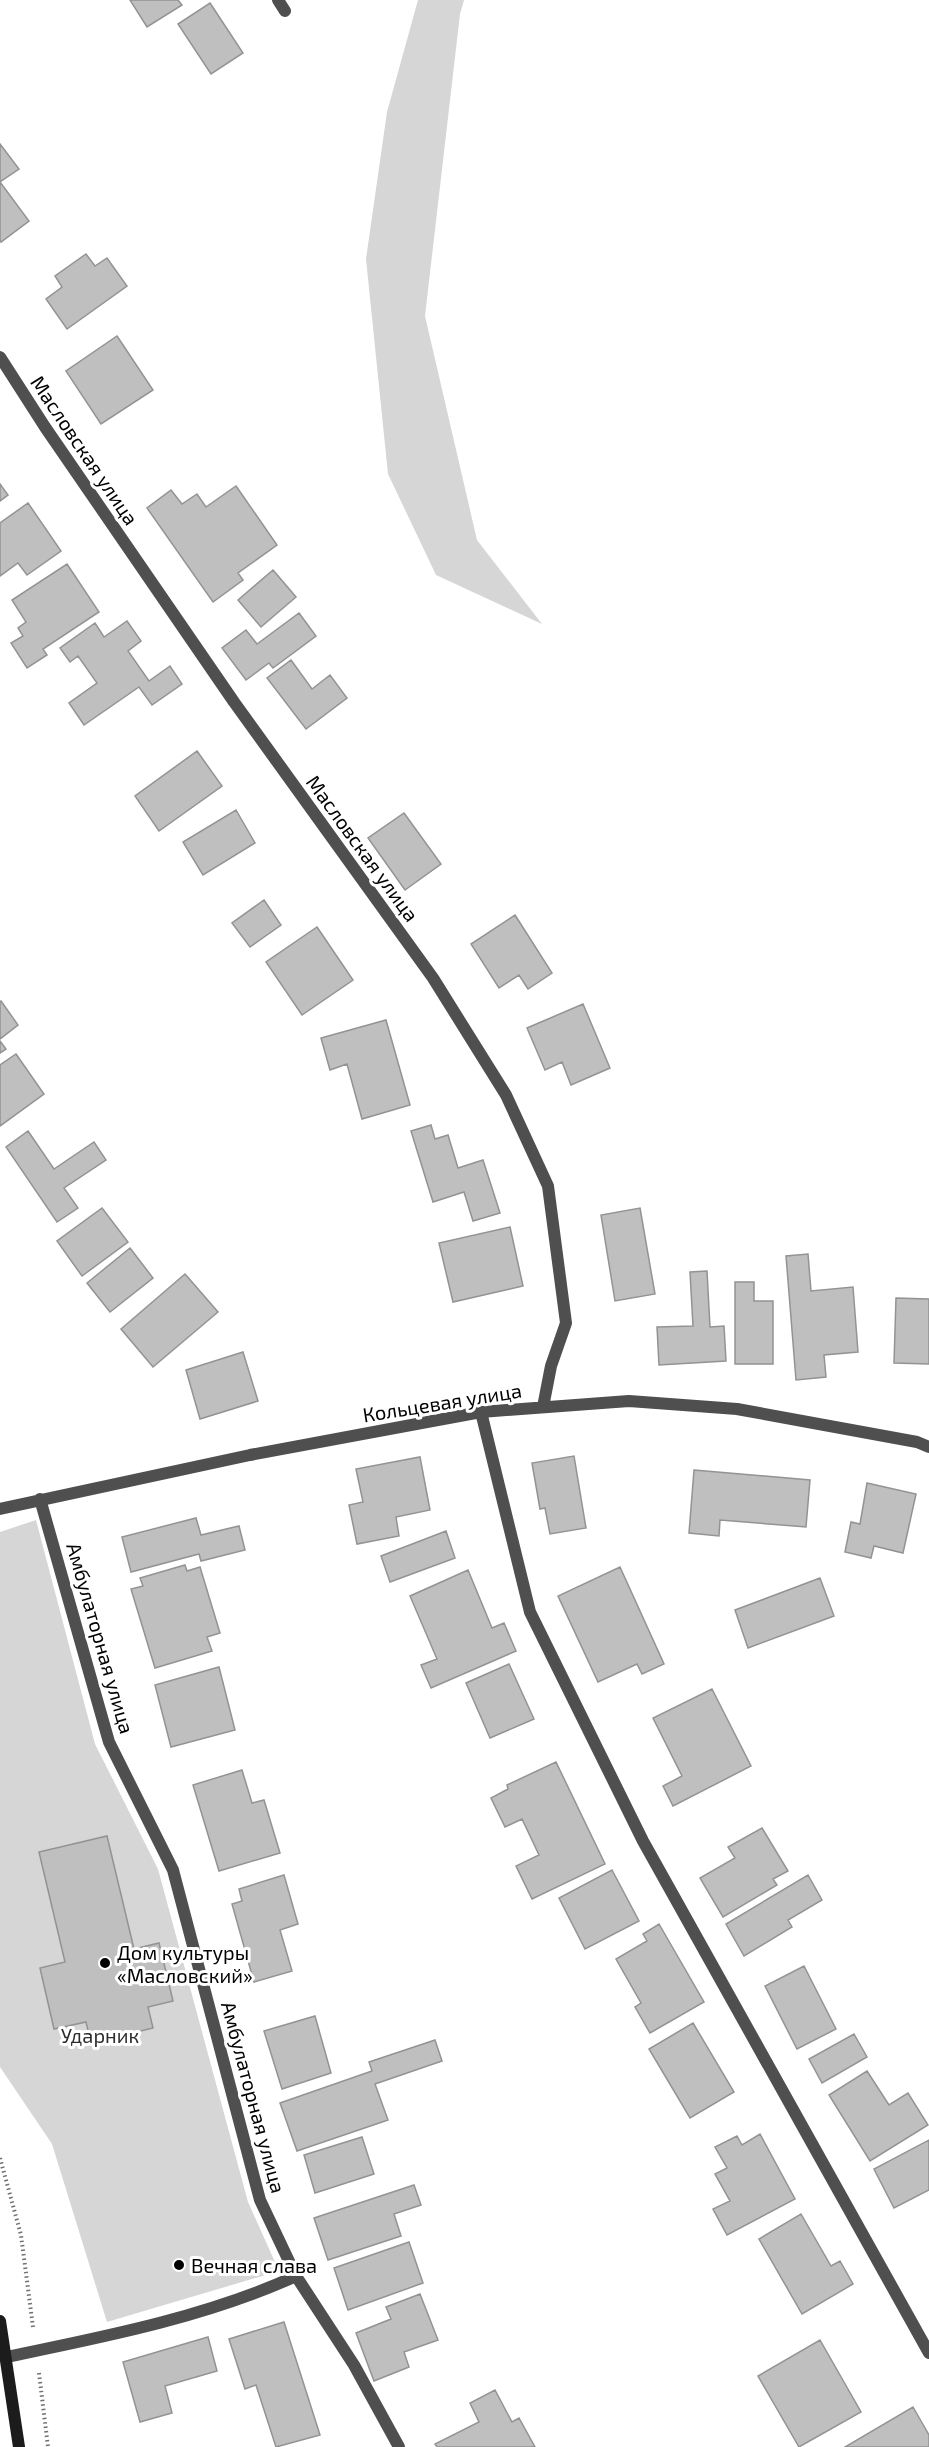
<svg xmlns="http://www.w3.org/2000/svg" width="929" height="2447" font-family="'Exo 2',sans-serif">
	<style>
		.green { fill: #d6d6d6 }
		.building { fill: #bfbfbf; stroke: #939393; stroke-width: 1.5 }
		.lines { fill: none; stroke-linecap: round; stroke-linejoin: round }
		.path { stroke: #717171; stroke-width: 4; stroke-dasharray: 1.5 3; stroke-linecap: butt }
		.service { stroke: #4f4f4f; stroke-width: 12 }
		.minor { stroke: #4f4f4f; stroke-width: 12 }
		.secondary { stroke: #1c1c1c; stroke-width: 12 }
		.poi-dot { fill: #000; stroke: #fff; stroke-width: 2 }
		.labels { text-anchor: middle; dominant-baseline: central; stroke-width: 6; stroke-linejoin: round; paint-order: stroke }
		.street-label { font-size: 20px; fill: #000; stroke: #fff }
		.poi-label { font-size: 20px; fill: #000; stroke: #fff; text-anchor: start }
		.park-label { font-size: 20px; fill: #2d2d2d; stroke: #fff }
	</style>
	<rect width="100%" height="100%" fill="#fff"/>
	<path class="green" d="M418,0H464L460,14L425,316L477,540L542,624L436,575L388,474L366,259L387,112Z
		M36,1520L95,1744L158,1869L248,2202L279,2271L107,2322L52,2144L0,2067V1532Z"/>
	<path class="building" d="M130,0H178L182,5L147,27Z
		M210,3L243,53L211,74L178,24Z
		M0,144L19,169L0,182L29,221L1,242L0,240Z
		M86,254L95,266L107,258L127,286L67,329L46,299L62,287L55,276Z
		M117,336L153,390L101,424L66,371Z
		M0,484L8,495L0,501Z
		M236,486L277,545L238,573L243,580L213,602L147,508L171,490L182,504L197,494L206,507Z
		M28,503L61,551L27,575L18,563L0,576V523Z
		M67,564L99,612L43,649L47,655L27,668L11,643L23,636L18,628L26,622L12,600Z
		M273,570L296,597L261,627L238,600Z
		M299,613L316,636L273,668L269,663L246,680L222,648L246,630L257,644Z
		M127,621L141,641L128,651L149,681L170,666L182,684L152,705L139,687L84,725L69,703L97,683L78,656L70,662L60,648L95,623L104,637Z
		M291,660L312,689L330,675L347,698L306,729L267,678Z
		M197,751L222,786L159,831L135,796Z
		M236,810L255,843L203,875L183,842Z
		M404,813L441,864L405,890L368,838Z
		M264,900L281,925L250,947L232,923Z
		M515,915L552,973L528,989L519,975L499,988L471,944Z
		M317,927L353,980L302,1015L266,962Z
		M1,1001L18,1025L0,1039V1002Z
		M583,1004L610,1068L571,1085L562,1062L545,1070L527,1028Z
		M386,1020L410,1105L362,1119L347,1064L330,1070L321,1038Z
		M0,1041L6,1049L0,1053Z
		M16,1054L44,1094L0,1126V1065Z
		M431,1125L435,1139L448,1135L458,1168L483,1160L500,1213L473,1221L464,1192L433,1202L411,1131Z
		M28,1131L54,1169L94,1142L106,1160L64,1188L78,1208L57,1222L6,1147Z
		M102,1208L128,1242L82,1276L57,1241Z
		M640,1208L655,1294L615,1301L601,1215Z
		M510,1227L523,1286L453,1302L439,1243Z
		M130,1248L153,1278L110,1312L87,1283Z
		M808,1254L811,1291L853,1287L858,1352L824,1355L826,1377L796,1380L786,1256Z
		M707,1271L710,1327L724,1326L726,1361L659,1365L657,1327L693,1326L690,1272Z
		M185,1274L218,1312L153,1367L121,1329Z
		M735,1282H754V1301H773V1364H735Z
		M896,1298L929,1299V1364L894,1363Z
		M243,1352L258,1401L200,1419L186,1370Z
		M574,1456L586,1528L550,1534L545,1508L540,1509L532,1463Z
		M420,1457L430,1510L396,1517L399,1536L357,1544L349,1505L363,1502L356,1469Z
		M694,1470L810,1480L806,1527L720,1520L719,1536L689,1533Z
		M867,1483L916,1494L903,1553L874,1546L871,1558L845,1552L851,1522L860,1524Z
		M196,1518L201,1535L239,1526L245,1550L201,1561L199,1554L131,1572L122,1537Z
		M446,1531L455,1558L390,1582L381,1556Z
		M185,1565L187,1571L200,1567L220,1633L207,1637L212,1651L155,1668L131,1589L143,1586L140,1578Z
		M620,1567L664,1664L642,1674L637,1664L598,1682L558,1596Z
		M468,1570L492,1628L504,1623L516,1651L431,1688L421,1665L437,1659L410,1596Z
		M820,1578L834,1616L748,1648L735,1610Z
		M509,1664L534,1719L490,1738L466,1683Z
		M219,1667L235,1730L171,1747L155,1685Z
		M712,1689L751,1766L673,1806L663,1786L682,1776L653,1718Z
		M556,1762L605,1864L532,1899L516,1866L539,1855L522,1819L505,1827L491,1798L508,1789L507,1785Z
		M242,1770L252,1803L264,1800L280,1853L219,1871L193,1785Z
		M762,1828L788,1871L773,1879L777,1885L723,1917L700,1878L735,1858L728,1847Z
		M107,1836L134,1949L159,1943L173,2001L148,2007L153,2028L91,2043L86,2022L54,2029L40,1968L65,1962L39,1852Z
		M612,1870L639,1921L585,1949L559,1898Z
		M284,1875L298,1924L280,1930L292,1971L254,1982L232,1904L242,1901L239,1889Z
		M808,1875L822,1900L788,1920L792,1927L744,1956L726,1924Z
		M659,1924L704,2002L650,2033L635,2007L641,2003L616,1959L647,1941L643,1934Z
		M804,1966L836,2029L797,2049L765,1986Z
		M315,2016L331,2073L282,2089L264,2031Z
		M693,2023L734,2092L690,2118L649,2049Z
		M854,2034L867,2057L822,2083L809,2059Z
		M435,2040L442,2061L375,2084L388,2120L297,2151L280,2103L372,2071L369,2062Z
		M867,2071L889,2105L908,2093L928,2125L870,2161L829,2095Z
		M760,2134L795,2199L727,2235L713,2209L730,2201L715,2174L727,2168L715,2147L737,2136L742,2145Z
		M362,2137L374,2174L315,2193L304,2155Z
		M929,2140V2190L894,2208L874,2169Z
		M414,2185L421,2205L394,2214L401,2236L328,2260L314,2218Z
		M801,2214L831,2266L840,2261L853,2284L802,2314L759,2239Z
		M409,2242L423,2283L348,2310L334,2268Z
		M420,2294L438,2340L404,2352L409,2367L374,2381L356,2333L391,2319L386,2307Z
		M284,2322L320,2435L276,2447L256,2385L245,2389L229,2339Z
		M208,2337L217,2371L165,2386L172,2413L140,2422L123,2362Z
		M820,2340L861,2412L799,2447L758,2376Z
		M495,2390L512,2422L519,2418L535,2447H437L435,2444L479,2422L470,2403Z
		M913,2407L929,2435V2447H845Z"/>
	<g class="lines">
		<path class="path" d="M0,2158L21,2235L33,2327
			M39,2373L48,2447"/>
		<path class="service" d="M6,2357C103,2337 206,2317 296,2276"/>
		<path class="minor" d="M278,0L285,11
			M0,357L45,427L234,702L433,978L506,1095L548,1186L566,1323L551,1366L543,1407
			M481,1412L530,1612L643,1841L929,2353
			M40,1499L109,1742L173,1870L260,2200L296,2276L354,2365L399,2447
			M0,1509L250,1455L481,1412L629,1401L737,1409L917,1442L929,1447"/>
		<path class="secondary" d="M0,2321L19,2447"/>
	</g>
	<g class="poi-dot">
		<circle cx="105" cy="1963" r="6"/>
		<circle cx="179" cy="2265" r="6"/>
	</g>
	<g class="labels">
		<g class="street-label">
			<text transform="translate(85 450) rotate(56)">Масловская улица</text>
			<text transform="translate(363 848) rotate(54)">Масловская улица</text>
			<text transform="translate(442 1402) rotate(-9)">Кольцевая улица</text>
			<text transform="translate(101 1638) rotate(74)">Амбулаторная улица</text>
			<text transform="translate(254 2097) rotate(75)">Амбулаторная улица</text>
		</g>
		<g class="poi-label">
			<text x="117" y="1952">Дом культуры<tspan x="117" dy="23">«Масловский»</tspan></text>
			<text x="191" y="2265">Вечная слава</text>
		</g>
		<g class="park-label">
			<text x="100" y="2035">Ударник</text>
		</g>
	</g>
</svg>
